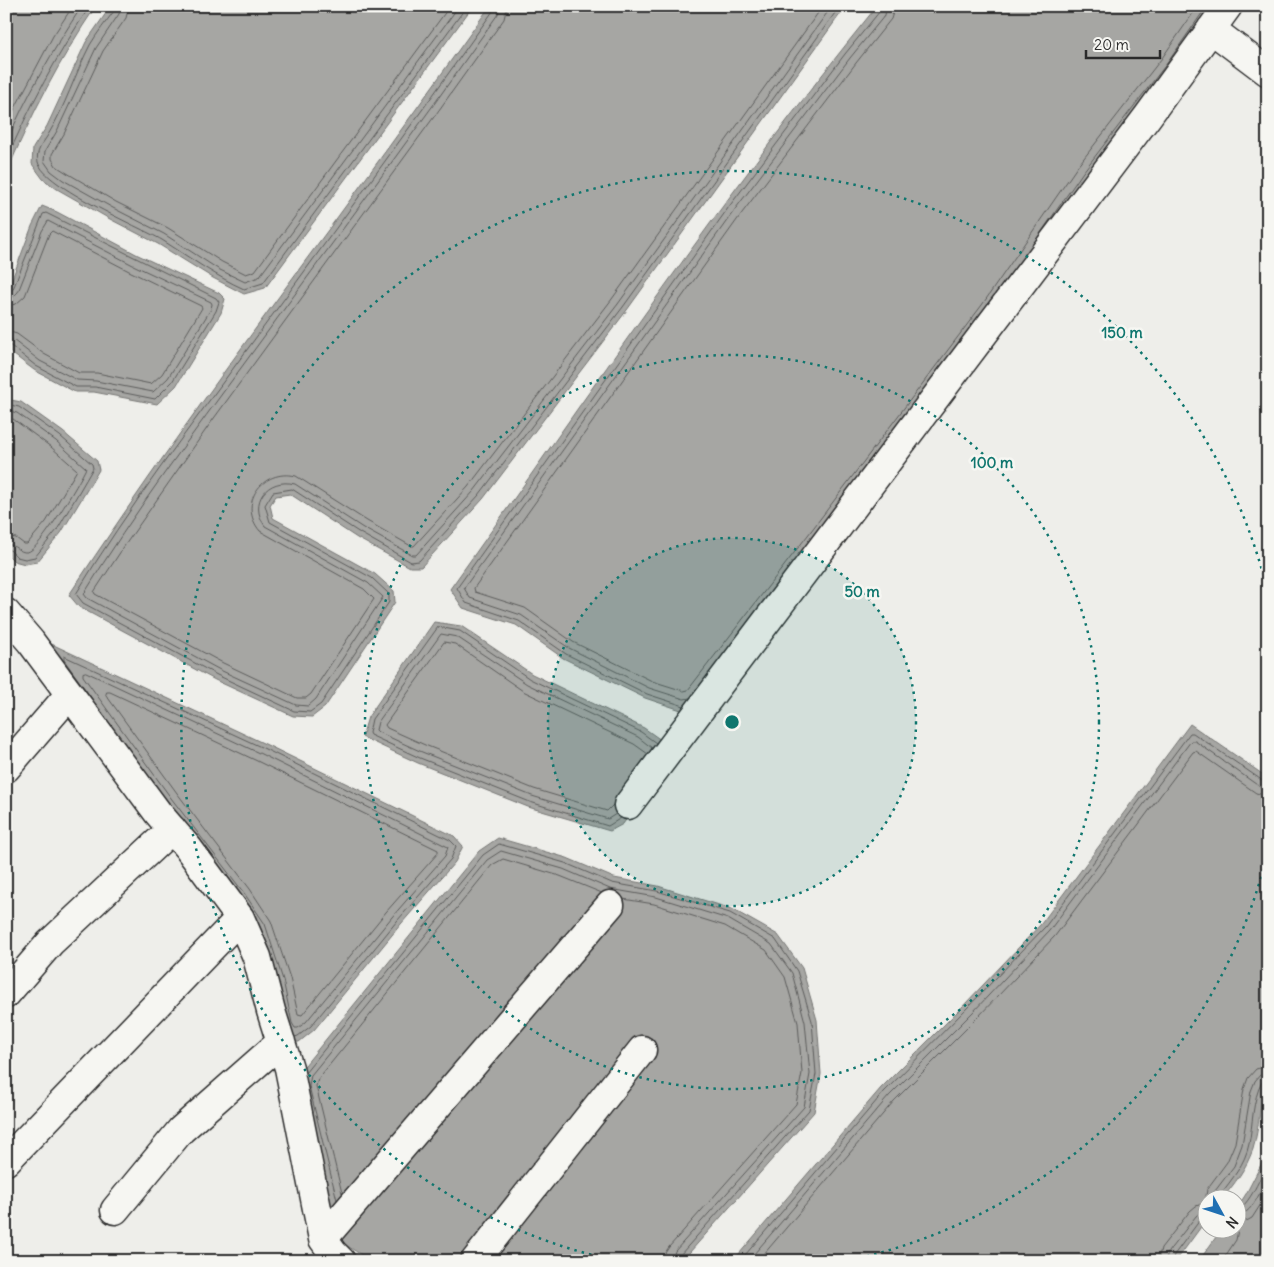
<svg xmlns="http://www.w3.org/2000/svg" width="1274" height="1267" font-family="Delius,sans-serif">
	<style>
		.water { fill: #a6a6a3; stroke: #757573 }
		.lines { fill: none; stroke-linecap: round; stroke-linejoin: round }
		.shore { stroke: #5c5c5b; stroke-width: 1 }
		.minor-casing { stroke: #2b2b2b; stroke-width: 31 }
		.minor { stroke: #f6f6f2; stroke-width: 28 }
		.ring { fill: none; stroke: #0f766e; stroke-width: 2.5; stroke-dasharray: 2.5 5 }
		.centre { fill: #0f766e; stroke: #f6f6f2; stroke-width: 2.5 }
		.ring-label { font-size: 15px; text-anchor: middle; font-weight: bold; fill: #0f766e; stroke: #f6f6f2; stroke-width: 5; stroke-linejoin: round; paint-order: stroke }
	</style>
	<rect width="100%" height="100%" fill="#eeeeea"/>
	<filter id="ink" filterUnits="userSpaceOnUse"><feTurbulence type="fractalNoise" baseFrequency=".02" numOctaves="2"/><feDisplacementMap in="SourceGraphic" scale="10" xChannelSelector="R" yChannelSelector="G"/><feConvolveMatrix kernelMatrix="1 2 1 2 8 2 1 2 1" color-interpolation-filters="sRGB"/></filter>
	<g filter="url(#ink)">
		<path class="water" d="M6,6H96C60,59 31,115 6,174Z
			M111,6H473L265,288L244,294L213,278L158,244L108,218L57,189L43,179L32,164L33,148L47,126L86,42Z
			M490,6H846L627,310L483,499L421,567H410L357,538L290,494L276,496L270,505L273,518L375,574L394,591L395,602L325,707L312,717L293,716L215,680L79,607L69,595C138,490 212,388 286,287C355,194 423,100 490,6Z
			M877,6H1221L684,711L645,698L563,658L516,625L463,608L450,589C590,393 725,193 877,6Z
			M42,206L57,212L138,255L219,293L225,299L221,313L176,386L157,404L94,392H75L34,370L6,349V296L9,287L32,226Z
			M6,399L21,402L63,432L97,461L99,470L61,533L37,562L25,564L14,561L6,553Z
			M434,622L461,626L532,674L644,728L675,750L623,824L610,831L528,807L418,763L362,737L368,717Z
			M43,640L263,743L454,836L463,846L455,862L401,924L314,1030L299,1042H290L272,983Z
			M1190,724L1268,778V1080C1259,1102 1260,1126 1253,1149C1246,1169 1235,1183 1222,1199L1206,1200V1220L1176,1261H733L881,1088L965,1004L1041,924Z
			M498,838L567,858L614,878L658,886L732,909L778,935L802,968L817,1020L821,1074L814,1112L682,1261H371L335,1238L301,1070L479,851Z
			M1268,1151V1261H1199L1221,1230H1236L1237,1208L1246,1194Z"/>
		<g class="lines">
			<path class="shore" d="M115,6L114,11C106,22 97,33 90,45C75,74 65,107 48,135C43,143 35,152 38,162C45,187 138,226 162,240C189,257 215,276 244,289L263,283L467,6
				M121,6L119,14L96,48L57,131L45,151L44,161L51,171L63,180L113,208L164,234L218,269L245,282L259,277L459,6
				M129,6L126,18L103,51L64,134L52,154V159L56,166L67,173L116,202L168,228L222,262L246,274L255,271L450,6
				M494,6L493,11C413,124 331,235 249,347C190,427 128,508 76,594L83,603L217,675L294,711L310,712L321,704L389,602V594L372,578L270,522L265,505L273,492L292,489L360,533L411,562L419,561L479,495L623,307L840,6
				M500,6L498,14C417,130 332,243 249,357C192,435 134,512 84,594L87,598L220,670L296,705L308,706L316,699L383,597L368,583L265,526C248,503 267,477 295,484L363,528L412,555H416L474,491L618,304L832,6
				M507,6L504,19L439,110L212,421L123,548L94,592L95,594L223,663L297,698H306L311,694L374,599L364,589L260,531C237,504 262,468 296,476L367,521L411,546H414L468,487L612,299L823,6
				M895,6L891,19L856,63L742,213L474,588L475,592L525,608L573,642L652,681L684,691L688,690L808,535L982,305L1077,167L1162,58L1198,6
				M6,125L53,36L73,6
				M6,144C26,96 53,50 82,6
				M6,161C29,107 57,55 90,6
				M1038,237L1083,172L1168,62L1207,6
				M6,292H10L13,289L43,214L46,213L216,298L219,302L216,311L172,382L155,399L95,387H76L36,366L11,346L6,345
				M6,299L13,297L18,292L42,231L48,221L133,265L211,302L212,304L211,309L168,378L153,392L96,381L77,380L40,361L13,340L6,339
				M6,306L16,304L25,296L49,234L52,231L129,271L201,306L202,308L162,374L151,384L97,373H79L44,354L17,334L6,331
				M6,404L19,407L60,436L92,464L93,468L57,530L35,557L25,559L17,557L10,550H6
				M6,410L17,413L56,441L86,468C80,481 39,552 27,552C19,553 15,544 6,544
				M6,418L13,419L51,447L77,470L46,522L27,544H24L16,538L6,536
				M86,672L259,753L448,847L445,856L392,917L306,1022L298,1028H295L292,1023L283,980L265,924L244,893L171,798L83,676V673Z
				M107,692H110L255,760L438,850V853L386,912L302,1015L298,1014L290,978L271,921L250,889L177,793L106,695Z
				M690,698L684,699L649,688L569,648L521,615L470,598L464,588L736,208L850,58L885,15L887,6
				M93,700L64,660V656L261,747L450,840L456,846L451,859L397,921L311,1026L298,1036L295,1037
				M684,706L647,694L566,654L519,621L466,603L457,588L731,204L845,54L880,11L881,6
				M613,805L607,811L534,789L425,745L387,728L385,725L444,642L455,644L523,691L634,744L648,754
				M616,814L608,819L532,796L422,752L378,732L376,730L378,722L441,634L457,637L527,684L638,737L652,748
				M621,818L608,826L530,802L420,758L370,735L369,733L372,719L438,627L460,631L530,679L641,732L656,743
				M623,899L654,904L725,926L766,950L785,977L798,1023L802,1073L796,1104L669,1247L665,1253V1261
				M305,1073L483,855L499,844L565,863L612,883L657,891L730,913L775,939L797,971L812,1021L816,1074L809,1110L680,1255L678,1261
				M342,1193L316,1086L318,1079L492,865L503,859L560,876L602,893
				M337,1200L309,1086L311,1075L487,860L501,851L563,869L610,889L656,897L728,919L771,944L792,973L805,1022L810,1074L804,1107L675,1251L672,1261
				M1212,1200L1215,1191L1234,1166L1242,1145L1251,1091L1255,1081L1260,1075L1268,1074
				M1219,1200L1220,1195C1232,1179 1245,1164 1249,1144C1253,1124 1252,1100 1262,1082L1268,1080
				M1236,1210C1249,1208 1262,1173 1268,1162
				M1236,1216C1253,1215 1261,1189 1268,1176
				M740,1261L884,1092L968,1007L1045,927L1190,733H1193L1263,781L1268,782
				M748,1261L889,1096L973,1012L1049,931L1191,741H1195L1260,787L1268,788
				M758,1261L894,1101L978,1017L1055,936L1193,752L1196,751L1256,793L1268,796
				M1158,1261L1161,1248L1190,1211L1196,1206L1205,1203L1207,1189L1227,1162L1235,1143L1244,1089L1248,1078L1256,1069L1268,1066
				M1166,1261L1168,1252L1196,1216L1201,1212H1206
				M1172,1261L1174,1255L1200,1220L1206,1218
				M1222,1261L1236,1240L1239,1225L1252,1218L1268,1193"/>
			<defs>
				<path id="minor" d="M1211,29L1268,72
					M6,613L31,642L158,813L188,848L240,918L257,957L271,1011L289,1068L323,1239L333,1253L341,1261
					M6,768L69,695
					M628,805L1148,116L1228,6
					M6,994L50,943L172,829
					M6,1161L240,918
					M115,1210L181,1130L281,1042
					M323,1239L610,905
					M475,1261L642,1050"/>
			</defs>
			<use href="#minor" class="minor-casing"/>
			<use href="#minor" class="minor"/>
		</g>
	</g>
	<circle cx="732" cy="722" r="184" fill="#0f766e" fill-opacity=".12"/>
	<g class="ring">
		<circle cx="732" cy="722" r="184"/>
		<circle cx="732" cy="722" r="367"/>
		<path d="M1267 855A551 551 0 0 1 851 1260M613 1260A551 551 0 1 1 1267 589"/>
	</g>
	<circle cx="732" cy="722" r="8" class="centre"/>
	<g class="ring-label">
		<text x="1122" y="338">150 m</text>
		<text x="992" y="468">100 m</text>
		<text x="862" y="597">50 m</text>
	</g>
	<rect width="1274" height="1267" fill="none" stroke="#f6f6f2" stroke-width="25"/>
	<rect x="12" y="12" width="1249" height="1242" fill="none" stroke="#2b2b2b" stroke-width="2" filter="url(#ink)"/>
	<g transform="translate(1222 1214) rotate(130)"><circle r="24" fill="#f6f6f2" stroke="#a5a5a2"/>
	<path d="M0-4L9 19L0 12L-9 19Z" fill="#1f6fb2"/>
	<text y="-8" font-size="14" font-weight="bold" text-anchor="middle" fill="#2b2b2b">N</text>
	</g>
	<path d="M1086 50v8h74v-8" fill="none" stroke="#2b2b2b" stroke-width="2.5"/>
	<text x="1094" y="50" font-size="15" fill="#2b2b2b" stroke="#f6f6f2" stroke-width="4" paint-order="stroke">20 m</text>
</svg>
